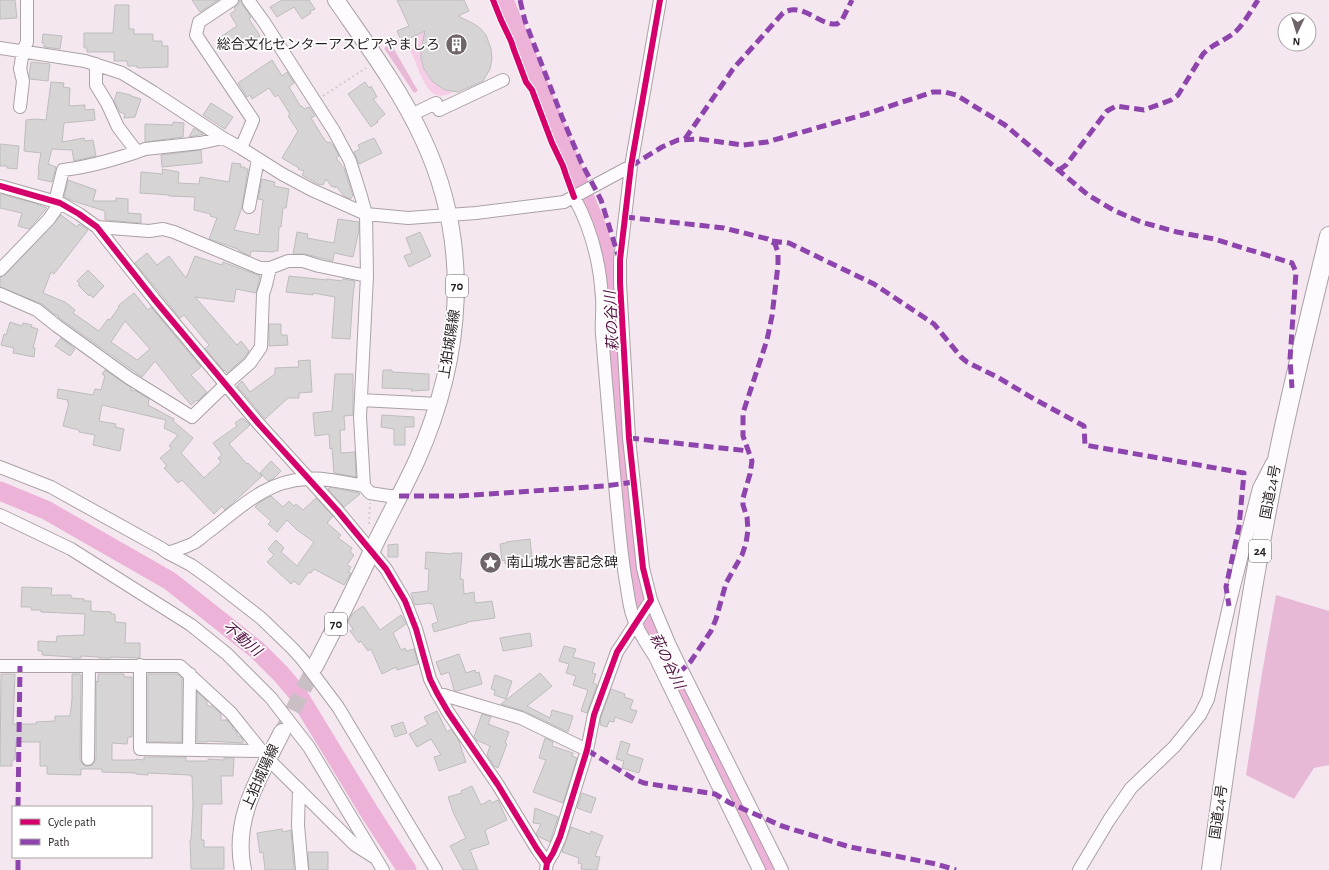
<svg xmlns="http://www.w3.org/2000/svg" width="1329" height="870" font-family="'Alegreya Sans','Noto Sans JP',sans-serif">
	<style>
		.green { fill: #f6cde7 }
		.forest { fill: #e8b8d7 }
		.lines { fill: none; stroke-linecap: round; stroke-linejoin: round }
		.river { stroke: #ecb2d7; stroke-width: 19 }
		.building { fill: #d6d4d5; stroke: #bebdbd; fill-rule: evenodd }
		.major-tunnel { stroke: #cbbfc6; stroke-width: 16; stroke-dasharray: 16 8; stroke-linecap: butt }
		.minor-casing { stroke: #aaa1a6; stroke-width: 14 }
		.major-casing { stroke: #aaa1a6; stroke-width: 18 }
		.highway-casing { stroke: #aaa1a6; stroke-width: 20 }
		.path { stroke: #d1cdcf; stroke-width: 2; stroke-dasharray: 2 3; stroke-linecap: butt }
		.minor { stroke: #fdfbfd; stroke-width: 12 }
		.major { stroke: #fdfbfd; stroke-width: 16 }
		.highway { stroke: #fdfbfd; stroke-width: 18 }
		.quiet { stroke: #8e44ad; stroke-width: 5; stroke-dasharray: 10 5; stroke-linecap: butt }
		.cycleway-casing { stroke: #fff; stroke-width: 8 }
		.cycleway { stroke: #d6006c; stroke-width: 6 }
		.labels { text-anchor: middle; dominant-baseline: central; stroke-width: 3.5; stroke-linejoin: round; paint-order: stroke }
		.shield { fill: #fff; stroke: #686265; stroke-width: 1 }
		.shield-label { font-size: 13px; font-weight: bold; fill: #271e23 }
		.poi-label { font-size: 14px; fill: #271e23; stroke: #fff; text-anchor: end }
		.street-label { font-size: 14px; fill: #271e23; stroke: #fff }
		.water-label { font-size: 15px; font-style: italic; fill: #541143; stroke: #fff }
	</style>
	<rect width="100%" height="100%" fill="#f4e7ef"/>
	<path class="green" d="M425,31C424,38 422,44 421,50C418,71 434,87 453,92C434,103 427,88 420,74C417,66 414,58 410,50L417,47L413,37Z"/>
	<path class="forest" d="M391,44L418,91L414,93L384,48Z
		M1276,595L1329,611V765L1314,768L1294,799L1246,775L1262,673Z"/>
	<g class="lines">
		<path class="river" d="M504,0L597,227L607,260L612,300L613,357L625,492L635,586L640,606L651,630L698,722L771,870
			M0,491L46,510L170,581L257,650L281,674L297,693L370,813L407,870"/>
	</g>
	<path class="building" d="M0,0H15L17,18L0,19Z
		M192,0H218L200,12Z
		M239,0H241L242,4L251,17L249,19L260,36L241,47L236,40L222,49L216,40L237,26L230,14L236,10L234,8L239,4Z
		M282,0H309L315,9L310,11L311,13L302,19L294,7L277,17L270,7Z
		M397,0H464L469,11L458,16L474,24L480,28L486,35L491,49L492,59L490,69L483,81L458,92L445,90L432,81L424,69L421,59V50L425,31L402,42L397,31L409,26Z
		M115,5H129V29H134V34H153V41H162V46H168V67L137,68V66H128L127,61H114V52H87V48H84V33H113Z
		M43,34L62,36L60,49L44,47V43H42Z
		M272,60L282,76L287,72L294,83L289,87L301,107L302,106L304,109L309,107L315,116L311,118L324,139L328,143L330,142L335,148L339,156L336,158L344,168L353,196L350,199L344,196L336,186L335,188L333,186L332,187L326,179L323,185L321,184L320,185L302,175L304,171L298,169L299,168L282,158L298,131L288,116L290,114L278,95L275,97L269,88L252,99L250,95L247,97L238,83Z
		M31,62L50,64L48,81L30,79L29,75Z
		M51,82L64,83L63,87L70,88L69,106L85,105V110L94,109L95,120L64,123L62,142L84,138L85,141L93,140L96,156L74,161L72,150L52,149L48,164L56,167L52,182L38,179L39,169H38L41,153L24,151L26,120L36,119L46,120Z
		M365,82L369,88L371,86L377,97L373,99L385,114L377,121L378,122L371,127L348,94Z
		M117,92L131,95V96L141,99L135,117L124,118L125,114L120,112L114,101Z
		M211,103L233,117L225,129L203,115Z
		M173,122L184,123L183,137L145,142V124L173,125Z
		M194,128L204,134L189,137Z
		M374,138L382,153L359,164L354,152L360,149L358,145Z
		M0,144L19,146L17,169L7,168V166H0Z
		M201,150L202,163L162,167L161,155Z
		M232,163L241,164L240,167H245V169H248L242,207L234,230L259,235L263,200L258,199L262,179L275,182L274,186L289,189L286,208H283L281,227H279L278,251H274V252L251,251L250,256L238,250V249L209,239L217,218L210,216L211,214L194,210L195,197L169,196V195L140,193L141,172L163,174L162,169L179,172L178,183L199,184L200,177L229,182Z
		M68,180L96,190L93,201H116V198L128,199V213L141,214V223L105,220V211L73,201L64,197Z
		M2,194L34,203L47,208L29,229L18,226L22,213L0,208V195Z
		M61,215L77,227L79,224L88,230L54,274L51,272L43,293L65,302L75,310L73,313L99,331L108,319L110,320L119,307L118,306L134,293L148,310L151,307L201,367L191,375L207,392L198,401L197,400L191,405L178,390L155,361L142,377L62,320L58,317L59,316L54,314L42,304L0,287V277L5,275ZM125,321L150,349L137,360L111,342Z
		M338,219L359,222V230L353,257L334,253L333,261L305,254H293L297,232L308,234L307,238L334,243Z
		M420,232L431,256L409,267L404,256L412,253L406,238Z
		M147,253L157,265L169,256L186,278L195,256L222,265L223,262L260,276L256,293L236,289L234,302L195,297L237,345L241,341L249,351L244,358L227,373L225,370L224,371L205,349L209,345L184,315L180,318L135,263Z
		M88,270L104,286L93,298L90,294L89,296L78,285L80,284L77,281Z
		M289,276L327,280V279L342,281L343,279L355,281L353,295L350,339L332,338L335,297L313,293V295L286,292Z
		M10,322L22,326L23,323L32,325L31,327L38,329L33,348H35L34,357L13,353L14,348L1,345L4,334L6,335Z
		M269,324H281V335H287L288,345L269,346Z
		M61,338L75,349L70,356L55,346Z
		M310,360L312,392L299,393V398H288L265,419L237,386L242,381L250,392L275,374V368L299,367L298,361Z
		M105,370L132,388L130,390L136,391L149,399L148,405L174,419L173,421L193,438L181,453L204,478L221,462L218,458L222,455L213,443L237,426L235,423L242,418L245,420L250,425L229,444L247,464L248,463L262,476L235,501L225,510L222,506L214,514L182,480L178,483L164,468L167,466L160,458L172,448L169,446L178,435L164,428L166,420L102,405L99,421L116,424L115,427L124,429L120,451L93,445L95,435L79,432V430L63,426L69,402H67L68,400L57,398L58,389L93,395L95,389L101,390L105,376L102,374Z
		M383,370H392V372L429,374V390L411,391L412,389L382,388Z
		M335,374H353V415L344,416L345,430H340L341,453L355,452L356,477L334,473L332,448L330,449L329,434L315,436L313,413L332,411Z
		M382,415L414,417V427H405V445H394V429L381,427Z
		M271,461L281,471L273,479L268,481L260,473Z
		M330,487L359,493L360,494L344,507L328,489Z
		M271,496L283,507L289,501L294,506L296,504L303,510L316,498L333,516L327,523L341,535L338,538L352,548L350,552L354,555L347,565L351,567L348,572L351,573L344,585L314,569L311,573L309,572L299,585L294,581L291,584L267,562L274,555L268,549L276,540L284,548L281,552L297,566L314,542L297,530L287,520L277,532L268,524L271,521L255,507L260,502Z
		M530,539L532,557L523,558V562L505,564V560L502,561L500,544L506,543V542Z
		M398,544V557H388V545Z
		M426,552L452,554V553H462L460,579H463L464,594L474,592L475,603L492,601L495,618L467,622V623L434,632L432,624L438,622L433,604H430V603L415,605L411,593L428,591L429,569H425Z
		M22,587L52,588L51,595H71V598L84,599V601H91V611L111,612V614H115V622L126,623L125,643H140V658L111,657V658H99V657L81,656V658H72V657L42,655V651H38V641L56,642L57,636L84,635L85,614L41,612V610H31V607H21Z
		M363,606L380,630L401,615L406,624L393,633L401,650L405,648L406,651L414,649L418,664L397,670L396,667L382,674L371,649L368,651L361,641L359,643L350,631L353,629L348,622L353,613Z
		M530,633L532,646L503,651L500,638Z
		M564,646L576,649L573,657L595,663L592,673L596,674L593,683L597,685L587,713L581,711L588,690L573,685L576,676L566,673L569,664L559,661Z
		M459,654L466,673L475,670L476,673L479,672L482,684L457,691L454,690L449,672L441,675L436,662Z
		M540,673L552,686L527,706L550,718L552,710L573,716L568,732L524,711L501,704Z
		M1,674H15L13,724H36V722L55,721V716H70L72,699V674H80L81,675L80,759L82,763L85,766H88L92,765L96,759V681L98,682V674H124V677H132V737H128L127,744L112,743V760H136V759L144,760V757H186V761H208V759L224,760V758H234L233,776H221L222,804H202L201,840H204V847H224V869H191L190,840H191L193,805L192,776H190V775L148,773V775L136,774V773L102,772V769H81V775L47,774V766H40V742H16L15,760H12V766H0Z
		M148,674H177L182,678V742H148Z
		M495,675L512,681L506,699L494,695L495,690L491,689Z
		M611,689L625,694L624,697L633,700L630,709L637,711L632,723L615,717L614,722L609,721L607,727L600,725L601,717Z
		M197,692L207,701V706H212L221,714V720H227L233,727V730H235L237,732V736H240L243,740V743L207,741V742H197Z
		M437,711L447,732L451,729L458,739L466,762L439,771L434,757L441,755L431,739L417,747L409,734L428,724L424,717Z
		M482,714L491,717L488,724L509,732L505,743L507,744L498,768L494,766L487,755L490,746L476,740L474,737Z
		M403,722L407,733L395,737L391,726Z
		M545,738L553,742L552,746L573,753L572,756L577,758L563,803L533,792L546,760L539,758Z
		M621,741L630,744L627,754L643,759L639,773L622,768L624,761L616,759Z
		M472,786L481,805L490,800L492,803L498,800L507,820L485,830L489,844L470,850L478,870H463L450,846L466,838L453,812L448,797L462,793L461,791Z
		M582,793L596,798L591,813L577,808Z
		M535,808L558,817L550,842L539,837L536,834L541,824L533,823Z
		M571,827L590,834L591,831L603,836L595,856L600,857L597,870L581,869L582,864L578,863L579,858L562,852Z
		M282,829L283,832L291,830L294,870H265L263,852L260,853L257,833Z
		M308,852H328V870H309Z"/>
	<g class="lines">
		<path class="major-tunnel" d="M282,732L315,666"/>
		<defs>
			<path id="minor" d="M232,0L199,22L196,35L253,120L241,148
				M248,0L264,22L334,131L350,161L361,196L366,214L367,276L360,417L364,486L370,493L389,496H399
				M0,48L85,61L122,73L153,92L223,138L241,148L282,174L312,190L366,214L408,218L476,213L564,202L631,166
				M96,64V85L107,103L118,127L137,152L145,149L200,143L223,138
				M20,107L23,81L20,69L23,51L27,42V0
				M411,115L436,103L439,110L503,80
				M0,186L60,203L79,214L97,227L154,299L258,423L337,510L386,569L405,601L416,629L430,679L437,693L448,712L498,785L537,849L547,863
				M574,197C591,228 600,263 602,298C603,310 601,322 602,334C607,395 612,455 618,516C620,538 622,560 626,582C628,594 629,606 633,617C638,632 647,644 655,657L759,870
				M55,202L63,170C89,167 112,160 137,152
				M249,207L258,159
				M97,227L149,231L163,229L174,232L260,268H270L288,261H303L319,266L367,276
				M0,270L49,219L60,203
				M0,294L37,310L57,326L129,378L192,417L226,384L250,363L261,347L263,294L266,285L270,268
				M361,400L438,404
				M0,467L51,487L161,548L168,553L191,565L212,580L261,618L292,648L302,659L338,707L436,870
				M0,515L71,549L191,625L227,654L271,698L309,747L383,870
				M168,553C176,550 186,547 194,543C200,539 205,534 211,530C241,507 266,481 306,479C325,477 346,483 364,486
				M651,600L669,643L682,670L782,870
				M140,665V749L262,751
				M0,666H180L231,713L268,759L355,845L374,857
				M437,693L521,718L587,750
				M189,750L190,674
				M88,759L89,666
				M299,789L298,825L302,870
				M546,870L547,863L553,853L560,837L587,750L594,715L617,652L651,600L643,568L629,438L620,283V260L631,166L660,0
				M1079,870L1109,820L1131,788L1174,747L1200,715L1208,699L1229,606L1259,488L1272,463"/>
			<path id="major" d="M315,666C329,639 343,612 356,584C365,567 372,549 381,532C393,508 406,484 417,460C463,356 472,244 423,139C400,89 367,45 336,0
				M243,870C232,818 260,776 282,732"/>
			<path id="highway" d="M1211,870C1230,730 1250,589 1279,450C1294,378 1312,307 1329,236"/>
		</defs>
		<use href="#minor" class="minor-casing"/>
		<use href="#major" class="major-casing"/>
		<use href="#highway" class="highway-casing"/>
		<path class="path" d="M323,96L366,68
			M369,524L370,503"/>
		<use href="#minor" class="minor"/>
		<use href="#major" class="major"/>
		<use href="#highway" class="highway"/>
		<path class="quiet" d="M520,0L525,21L562,117L581,162L601,200L618,255
			M685,139L733,69L783,13C802,1 819,26 837,24L842,20L852,0
			M631,166L662,147L678,140L699,139L743,145L767,142L866,114L933,92H945L956,95L1005,125L1088,195L1115,211L1141,222L1177,232L1214,239L1292,263L1296,272L1290,359L1292,388
			M1059,170L1066,165L1107,111L1116,106L1144,110L1171,100L1178,95L1203,54C1211,45 1224,41 1234,33C1242,27 1252,9 1258,0
			M625,217L724,228L768,239L775,244L778,252V265L772,316L767,340L743,413V436L752,461L750,474L743,498V505L747,517L748,530L746,543L742,555L726,583L716,619L711,631L691,661L682,670
			M772,241L789,243L874,284L934,324L961,357L967,362L999,378L1034,399L1084,426L1085,445L1244,473L1239,527L1226,587L1229,606
			M629,438L749,451
			M399,496H459L605,486L634,482
			M587,750L634,779L644,783L715,794L730,803L782,826L850,847L936,864L956,870
			M18,807L20,666
			M18,870V857"/>
		<defs>
			<path id="cycleway" d="M493,0L501,20L511,41L514,50L526,82L532,90L552,143L563,166L566,175L574,197
				M0,186L60,203L79,214L97,227L154,299L258,423L337,510L386,569L405,601L416,629L430,679L437,693L448,712L498,785L537,849L547,863
				M546,870L547,863L553,853L560,837L587,750L594,715L617,652L651,600L643,568L629,438L620,283V260L631,166L660,0"/>
		</defs>
		<use href="#cycleway" class="cycleway-casing"/>
		<use href="#cycleway" class="cycleway"/>
	</g>
	<defs>
		<symbol id="building-disc" viewBox="-11 -11 22 22"><circle r="9.5" fill="#6f646a" stroke="#fff"/><path d="M-4-6H4V6H1V3H-1V6H-4ZM-2.5-4.3h1.7v1.8h-1.7ZM.8-4.3h1.7v1.8H.8ZM-2.5-1h1.7V.8h-1.7ZM.8-1h1.7V.8H.8Z" fill="#fff"/></symbol>
		<symbol id="sight-disc" viewBox="-11 -11 22 22"><circle r="9.5" fill="#6f646a" stroke="#fff"/><path d="M0-6L1.8-2.2L6-1.7L2.9 1.2L3.7 5.4L0 3.3L-3.7 5.4L-2.9 1.2L-6-1.7L-1.8-2.2Z" fill="#fff"/></symbol>
	</defs>
	<g fill-rule="evenodd">
		<use href="#building-disc" x="444" y="32" width="25" height="25"/>
		<use href="#sight-disc" x="478" y="550" width="25" height="25"/>
	</g>
	<g class="labels">
		<g class="shield">
			<rect x="446" y="275" width="22" height="22" rx="3"/>
			<rect x="1249" y="540" width="22" height="22" rx="3"/>
			<rect x="325" y="613" width="22" height="22" rx="3"/>
		</g>
		<g class="shield-label">
			<text x="457" y="286">70</text>
			<text x="1260" y="551">24</text>
			<text x="336" y="624">70</text>
		</g>
		<g class="poi-label">
			<text x="440" y="45">総合文化センターアスピアやましろ</text>
			<text x="506" y="563" text-anchor="start">南山城水害記念碑</text>
		</g>
		<g class="street-label">
			<text transform="translate(450 344) rotate(-81)">上狛城陽線</text>
			<text transform="translate(1271 492) rotate(-79)">国道24号</text>
			<text transform="translate(261 777) rotate(-66)">上狛城陽線</text>
			<text transform="translate(1219 812) rotate(-82)">国道24号</text>
		</g>
		<g class="water-label">
			<text transform="translate(612 321) rotate(-93)">萩の谷川</text>
			<text transform="translate(242 639) rotate(40)">不動川</text>
			<text transform="translate(667 661) rotate(64)">萩の谷川</text>
		</g>
	</g>
	<rect x="12" y="806" width="140" height="52" fill="#ffffff" stroke="#a9a5a7"/>
	<rect x="20" y="819" width="20" height="6" fill="#d6006c" stroke="#a9a5a7"/>
	<text x="48" y="826" font-size="12" fill="#271e23">Cycle path</text>
	<rect x="20" y="839" width="20" height="6" fill="#8e44ad" stroke="#a9a5a7"/>
	<text x="48" y="846" font-size="12" fill="#271e23">Path</text>
	<g transform="translate(1297 32) rotate(184)"><circle r="19" fill="#ffffff" stroke="#a9a5a7"/>
	<path d="M0-3L7 15L0 10L-7 15Z" fill="#6f646a"/>
	<text y="-6" font-size="11" font-weight="bold" text-anchor="middle" fill="#271e23">N</text>
	</g>
</svg>
